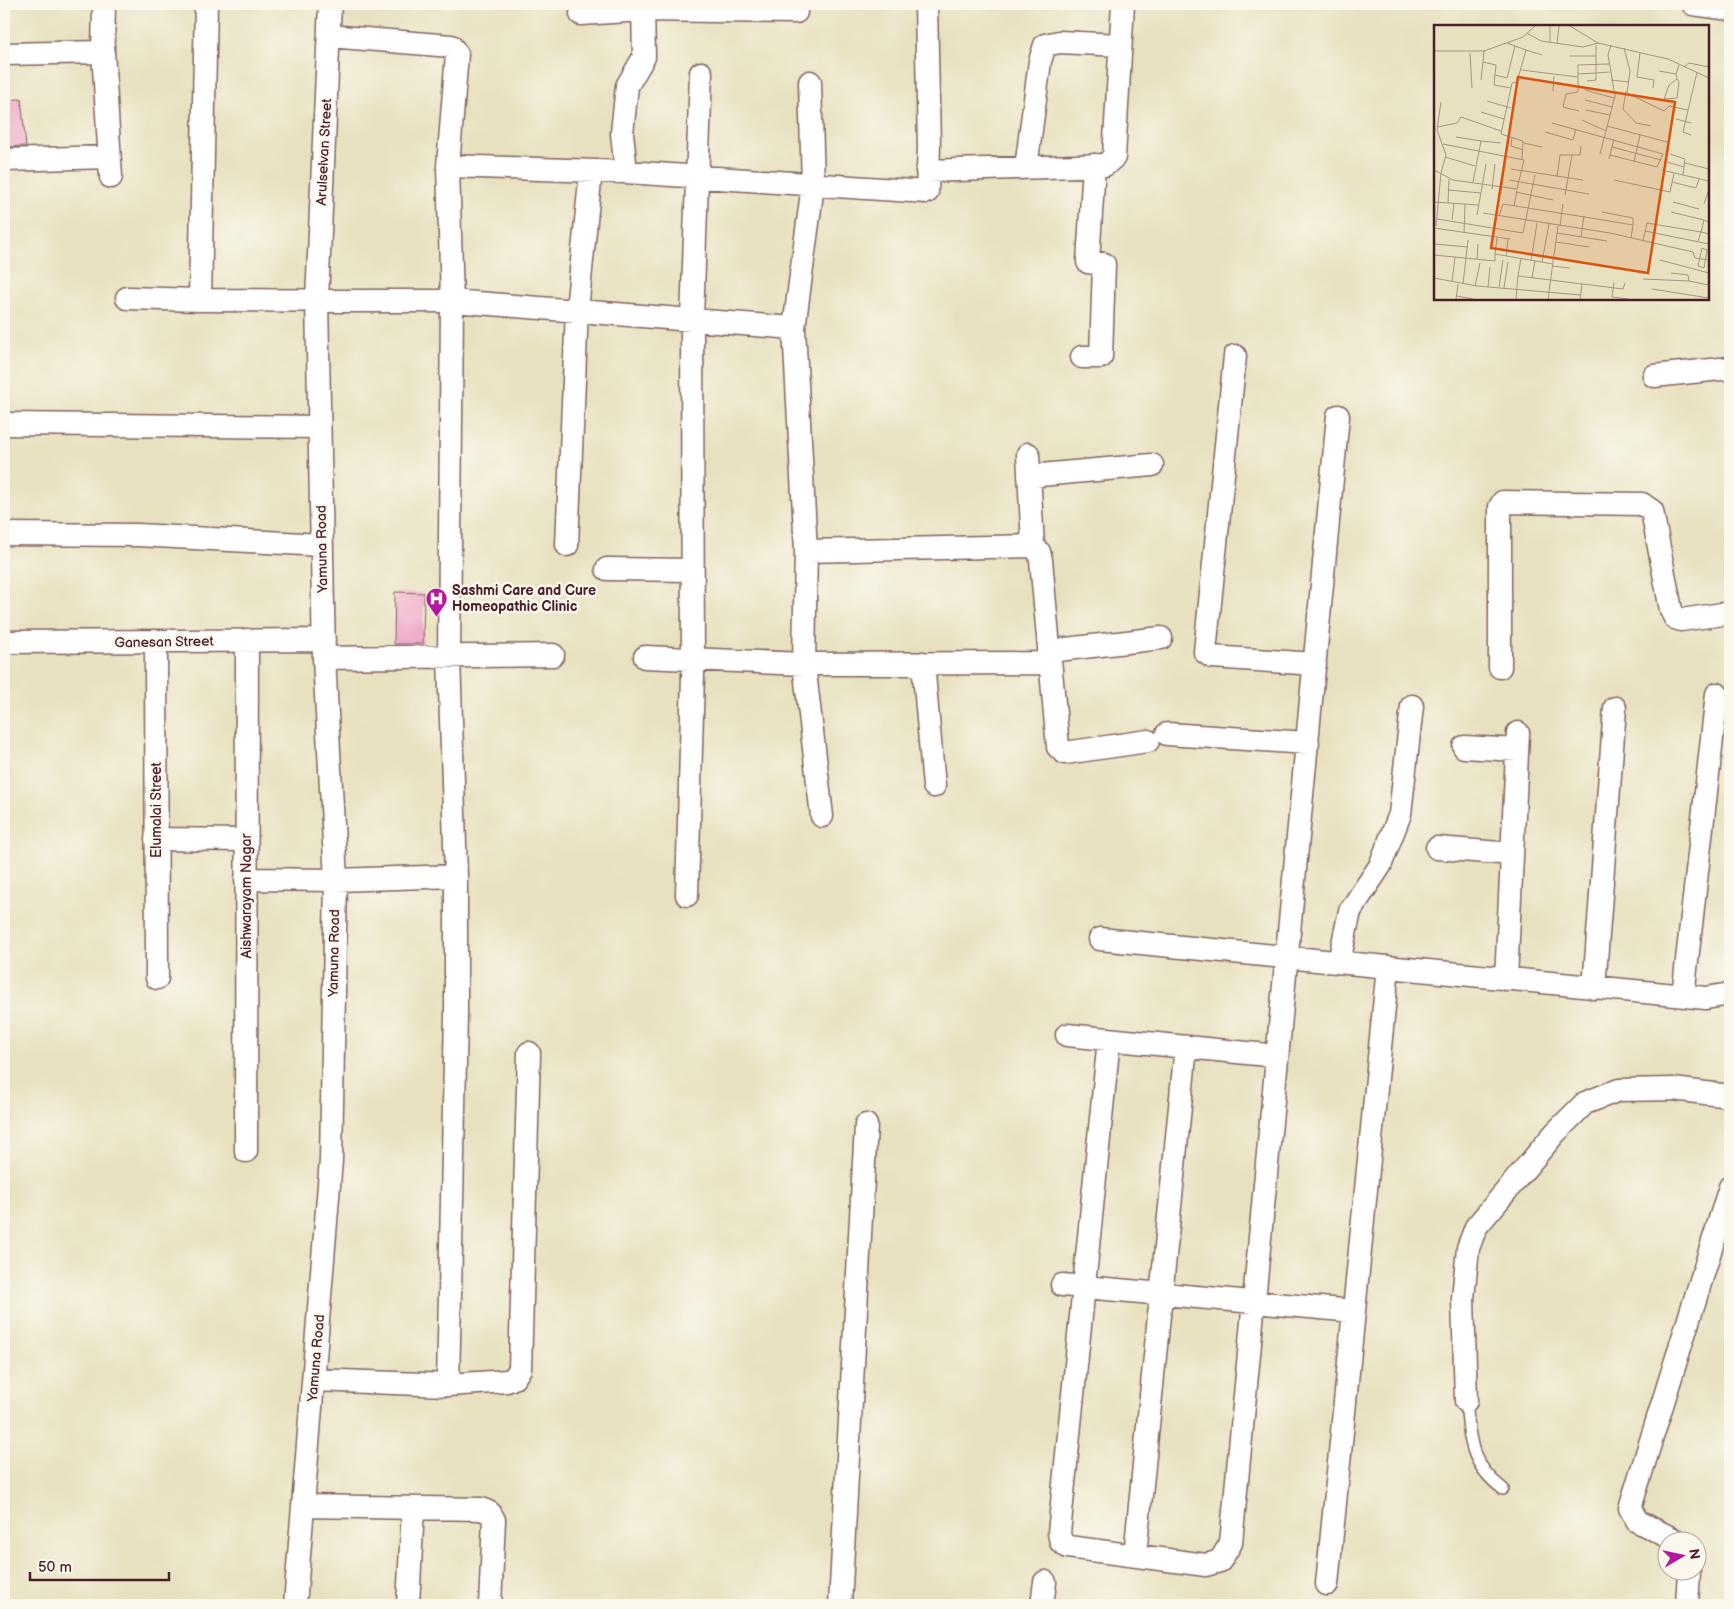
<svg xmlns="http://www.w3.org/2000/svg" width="1734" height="1609" font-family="'Balsamiq Sans',sans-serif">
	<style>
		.building { fill: #eda1c6 }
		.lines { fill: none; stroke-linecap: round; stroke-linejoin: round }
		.service-casing { stroke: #81635f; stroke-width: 14 }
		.minor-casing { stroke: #81635f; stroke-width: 25 }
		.service { stroke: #fff; stroke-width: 11 }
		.minor { stroke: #fff; stroke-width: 22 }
		.labels { text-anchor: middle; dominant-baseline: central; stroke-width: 5; stroke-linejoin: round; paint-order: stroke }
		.street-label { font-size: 14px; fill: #4a1f2b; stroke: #fbf7ec }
		.poi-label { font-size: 14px; font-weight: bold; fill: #4a1f2b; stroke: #fbf7ec; text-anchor: start }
		.inset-road { fill: none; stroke: #a89384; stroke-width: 1 }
		.view { fill: #d8530f; fill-opacity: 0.15; stroke: #d8530f; stroke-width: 2.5 }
		.inset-edge { fill: none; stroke: #4a1f2b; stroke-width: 2.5 }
	</style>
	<rect width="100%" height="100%" fill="#fbf7ec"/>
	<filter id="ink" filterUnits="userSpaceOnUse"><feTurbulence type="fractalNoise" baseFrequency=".02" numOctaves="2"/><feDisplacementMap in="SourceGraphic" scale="10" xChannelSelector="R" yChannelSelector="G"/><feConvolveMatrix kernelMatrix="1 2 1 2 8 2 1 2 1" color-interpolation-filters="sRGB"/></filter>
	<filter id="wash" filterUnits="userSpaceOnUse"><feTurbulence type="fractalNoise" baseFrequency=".0096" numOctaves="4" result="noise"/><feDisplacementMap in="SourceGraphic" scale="20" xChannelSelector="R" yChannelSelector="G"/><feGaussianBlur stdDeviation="1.12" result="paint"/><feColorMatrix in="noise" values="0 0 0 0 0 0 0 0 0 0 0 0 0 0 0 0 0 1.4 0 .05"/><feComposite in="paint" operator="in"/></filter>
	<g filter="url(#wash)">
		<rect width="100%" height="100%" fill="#e7e1bf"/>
		<g id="blocks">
			<path class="building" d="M21,99L26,146L4,147V100Z
				M395,592L424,593L423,644H394Z"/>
		</g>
	</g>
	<g filter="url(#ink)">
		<use href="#blocks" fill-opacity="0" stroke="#81635f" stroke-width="1"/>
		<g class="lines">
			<defs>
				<path id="service" d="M1466,1401C1470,1440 1469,1463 1503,1489"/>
				<path id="minor" d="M104,4L103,52L111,177
					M206,4L200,300L452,301L794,328
					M643,4L644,57L627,86L622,133L626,172L927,192L929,147L926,4
					M1693,4L1730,9
					M581,14L643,10L796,12
					M4,54L103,52
					M810,82L813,185L794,328L806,551L804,664L822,816
					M4,160L109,157
					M448,166L626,172
					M1026,168L1040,61L1045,45L1059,42L1120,45
					M927,171L1105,165L1114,157L1123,4
					M127,298L200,300
					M1235,356L1205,652L1212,657L1315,664
					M1082,357H1101L1104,264L1088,262L1094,165
					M1654,376L1730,368
					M4,424L319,427
					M1028,454L1033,546
					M1029,476L1152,465
					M4,534L138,535L322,545
					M567,545L577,310L591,171
					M806,551L1033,546L1039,552L1041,560L1058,747L1065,753L1148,741
					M607,569L692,570
					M4,642L324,640
					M156,642L157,978
					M1049,651L1161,638
					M645,657L804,664L1049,663
					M324,658L553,655
					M923,663L934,786
					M1500,667V507L1503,502L1642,504L1652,511L1671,610L1675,618L1681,620L1730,613
					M1167,734L1308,743
					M1464,747L1517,750
					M156,839L245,840
					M1437,848L1512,854
					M246,879L336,880L456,876
					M687,895L693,674L692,319L701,73
					M1100,939L1706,998L1730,994
					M1339,962L1350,911L1380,866L1400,814L1412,706
					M1506,979L1518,733
					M1594,988L1615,708
					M1683,996L1717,694
					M1067,1035L1277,1056
					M1109,1039L1059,1533L1061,1542L1068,1547L1206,1565L1220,1561L1231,1543L1338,416
					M246,1151L247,640
					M1062,1285L1354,1311
					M314,1380L448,1385L456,1015V876L449,657L452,301L448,166L457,54L451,46L329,36
					M448,1385L507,1381L514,1378L520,1369L529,1053
					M1466,1401L1463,1298L1468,1248L1476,1227L1555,1133L1585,1103L1619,1090L1673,1089L1730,1096
					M304,1506L482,1509L490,1513L494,1520L490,1605
					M1679,1542L1637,1521L1630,1508L1730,1187
					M1135,1555L1186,1047
					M1327,1584L1388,967
					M295,1605L331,1160L336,880L324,658L317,300L330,4
					M408,1605L413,1508
					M840,1605L866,1125
					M1042,1605L1045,1582
					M1687,1605L1689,1572"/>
			</defs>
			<use href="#service" class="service-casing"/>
			<use href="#minor" class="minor-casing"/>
			<use href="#service" class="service"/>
			<use href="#minor" class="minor"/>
		</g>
	</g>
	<defs>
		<symbol id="hospital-pin" viewBox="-11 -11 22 30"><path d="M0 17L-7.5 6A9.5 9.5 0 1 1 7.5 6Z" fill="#b5179e" stroke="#fbf7ec"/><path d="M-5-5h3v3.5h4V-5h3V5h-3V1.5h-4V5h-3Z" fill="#fff"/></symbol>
	</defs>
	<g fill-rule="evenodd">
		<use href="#hospital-pin" x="424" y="586" width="25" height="34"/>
	</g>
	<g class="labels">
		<g class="street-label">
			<text transform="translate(324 152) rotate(-87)">Arulselvan Street</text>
			<text transform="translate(322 549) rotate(-91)">Yamuna Road</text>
			<text transform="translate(164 642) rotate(-1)">Ganesan Street</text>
			<text transform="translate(156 810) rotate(-90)">Elumalai Street</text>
			<text transform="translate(246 896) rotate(-90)">Aishwarayam Nagar</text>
			<text transform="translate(334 953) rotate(-89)">Yamuna Road</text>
			<text transform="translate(316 1358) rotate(-85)">Yamuna Road</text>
		</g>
		<g class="poi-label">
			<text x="452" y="590">Sashmi Care and Cure<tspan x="452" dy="16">Homeopathic Clinic</tspan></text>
		</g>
	</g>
	<g transform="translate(1434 25)">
		<rect width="275" height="275" fill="#e7e1bf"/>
		<path class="inset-road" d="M136,1L164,18L234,34L275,53M93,8L107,16L149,22L164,18M116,17V1M73,18L92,25L83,57L78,58L67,109L89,116L88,134M123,18L125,1M162,20V48L176,47M190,23L196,46L193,68L230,86L235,81L254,85M92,25L108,30M0,26H50L89,12L101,1M50,26L49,37L62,40L60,60L77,63M36,28L38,63M206,28L203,52L220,55L219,63M136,31H162M250,42L255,38L275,42M87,45L144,52M225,46L242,49L245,40M144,49L162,48V55L153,56M242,49L243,54L235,60L230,74L243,73L245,57L243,54M61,50L73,53L81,21M47,55L49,37M177,55L195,57M151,65L180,73M119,66L120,51M192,66L189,84L202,98L217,101M151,75L178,82M53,76L77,83M152,85L176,90M145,86L129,82L132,69L144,67V40L175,39M47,87L70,94M242,94L257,98M148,95L172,106M118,98L229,129L223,142L176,130M173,101L233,117M4,102L23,98L27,92L67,106M111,107L139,115L142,104M257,110L249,107L263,47M22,112L47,116L39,157M78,113L77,121L89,125M47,116L67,118M90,118L108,122M178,122L227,135M166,129L181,71L174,30L177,20M236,129L251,134L249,150L275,156M11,132L41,141M175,134L180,114M200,137L206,110M233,137L250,142M251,138L275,144M77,144L149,155M0,145L19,155L83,164L90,135L9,119M228,145L249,150M123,152L126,130H146L147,121M75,155L155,169M180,155L236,167L240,148M238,157L262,163L265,154M58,164L61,139M15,165L47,168M67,166L70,145M82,167L119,175M131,170L138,130M0,177L44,180M239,177L265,184M14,178L15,154M270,179L275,164M80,181L83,166M168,187L199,193V200M237,187L270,195M49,188L176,208L259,227L261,233L275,235M43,190L52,139M65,191L69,179L163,194L199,200L197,213M3,194L89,208L101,150M18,195L20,178M2,201L7,148L12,130L3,105L7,77M126,201L129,179M0,203L76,214M211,206L275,219M30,208L31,179M123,208L173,216M147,212L150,191M209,216L213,198L267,207L270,195L275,197M264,216L267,207L275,209M122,217L155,222M1,219L34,222M268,223L273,225L270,243L264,241ZM61,229L63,213M0,230L61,236V229L119,239M72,231L74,214M87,233L84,251L189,264L191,258M43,234L44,219M226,235L275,248M97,236L103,198M108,237L115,199M118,241L136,243M237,248L254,250L255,256L275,260M0,253L43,261L147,270M98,253L101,236M209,254L255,256M18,257L21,232M180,257L178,272L194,274M29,259L34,215M41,261L46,238M54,262L56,242M65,262L69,235M70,263L74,237M218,264L275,273M23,271L39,274M22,274L24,259M82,274L84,251M114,274L124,201M146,274L148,259"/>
		<path class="view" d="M84,52L241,77L214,248L57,223Z"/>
		<rect width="275" height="275" class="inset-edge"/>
	</g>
	<rect width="1734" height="1609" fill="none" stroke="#fbf7ec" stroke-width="20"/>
	<g transform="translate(1682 1556) rotate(81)"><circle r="24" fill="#fbf7ec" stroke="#b4a19f"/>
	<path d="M0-4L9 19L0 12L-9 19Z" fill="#b5179e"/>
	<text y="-8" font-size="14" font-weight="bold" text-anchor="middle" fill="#4a1f2b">N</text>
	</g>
	<path d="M30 1572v8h139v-8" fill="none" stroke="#4a1f2b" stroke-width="2.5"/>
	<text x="38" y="1572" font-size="15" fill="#4a1f2b" stroke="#fbf7ec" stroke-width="4" paint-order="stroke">50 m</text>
</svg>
